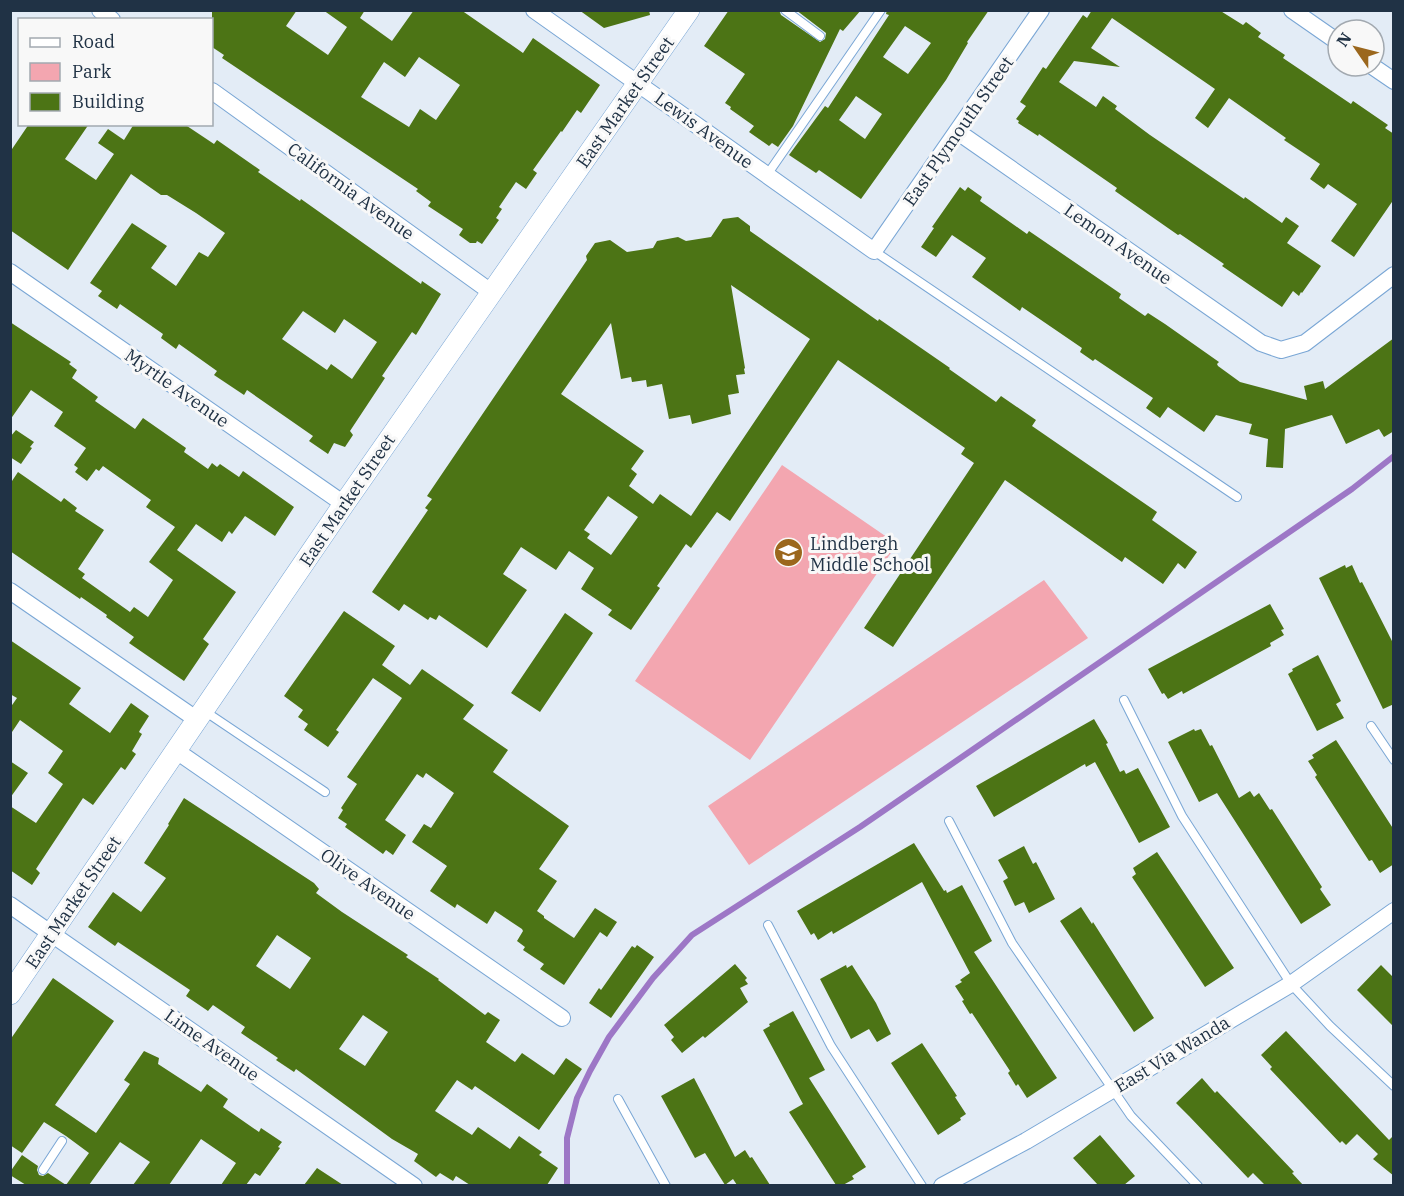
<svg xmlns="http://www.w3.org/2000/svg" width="1404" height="1196" font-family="'IBM Plex Serif',serif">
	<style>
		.green { fill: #f3a6b0 }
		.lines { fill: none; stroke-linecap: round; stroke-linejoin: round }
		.stream { stroke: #9d77c6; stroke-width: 6 }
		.building { fill: #4c7415; fill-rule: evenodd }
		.service-casing { stroke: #79a6d5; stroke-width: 10 }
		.minor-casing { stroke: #79a6d5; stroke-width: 18 }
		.tertiary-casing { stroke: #79a6d5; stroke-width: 22 }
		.service { stroke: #fff; stroke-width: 8 }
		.minor { stroke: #fff; stroke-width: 16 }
		.tertiary { stroke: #fff; stroke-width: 21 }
		.labels { text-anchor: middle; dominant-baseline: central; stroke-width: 6; stroke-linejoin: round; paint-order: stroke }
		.street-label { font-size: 18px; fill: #203245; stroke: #f8f8f8 }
		.poi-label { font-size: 18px; fill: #203245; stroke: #f8f8f8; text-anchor: start }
	</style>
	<rect width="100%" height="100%" fill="#e3ecf6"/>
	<path class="green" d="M782,465L897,544L750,760L635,681Z
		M1044,580L1088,638L749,865L708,806Z"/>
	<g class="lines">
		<path class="stream" d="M567,1186V1138L577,1098L590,1071L609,1037L653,978L692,935L860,827L1352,489L1394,456"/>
	</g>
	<path class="building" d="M212,10H297L286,26L328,55L347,27L323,10H365L360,18L392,41L414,10H461L523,53L533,38L600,85L581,113L577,110L562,132L561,131L533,170L537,173L526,189L516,182L499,207L502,209L496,218L499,220L482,244L477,241L476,243H470L459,235L463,229L428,206L431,202L416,191L418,189L222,58L224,55L212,47ZM419,57L460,85L436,120L420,109L409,127L361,97L384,62L405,77Z
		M579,10H649L650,15L604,28Z
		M729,10H779L781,15L820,42L825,39L826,33L796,10H861L843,31L840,29L793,126L778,147L772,143L769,146L749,132L754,126L730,109L731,107L725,103L745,74L704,46Z
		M887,10H989L967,42L968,43L946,80L861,199L819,170L816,173L789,155L825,106L828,108L889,15L886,14ZM905,26L931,43L908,74L883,57ZM856,96L882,114L865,139L839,120Z
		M1092,10H1219L1243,25L1246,22L1261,33L1258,37L1285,55L1283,58L1351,104L1353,101L1388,125L1385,128L1394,134V199L1354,257L1331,241L1357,204L1328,184L1324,189L1310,179L1320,164L1284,140L1286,138L1229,98L1208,128L1195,118L1215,89L1112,18L1091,48L1120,67L1074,61L1059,82L1096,107L1103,96L1117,106L1115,109L1150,135L1244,199L1245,197L1282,223L1286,217L1299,226L1287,243L1321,266L1302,293L1301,292L1299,296L1293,291L1282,307L1222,266L1224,264L1180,234L1178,235L1115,191L1117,188L1039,134L1038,136L1018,123L1019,121L1016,119L1026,106L1020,102L1043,67L1046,69L1083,15L1087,18Z
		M29,124H89L65,159L96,180L114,154L98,143L108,129L124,140L134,124H184L214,144L217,140L260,170L258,172L300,201L301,199L421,284L422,281L441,294L416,335L412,332L382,376L385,378L350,431L353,435L345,447L334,443L328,454L309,441L313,436L247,390L244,395L214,375L217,371L179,344L176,349L161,338L163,334L120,304L117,309L98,296L102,291L90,283L132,223L167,246L151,268L176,286L199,252L208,257L225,233L196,213L167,195H161L131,174L68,270L10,230V152ZM303,311L335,333L344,319L377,342L352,379L331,364L327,370L282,339Z
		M960,187L965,191L968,187L982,197L980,201L1027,234L1029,231L1105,283L1121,294L1119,298L1145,316L1148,313L1165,324L1219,362L1217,364L1218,366L1240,382L1307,400L1304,386L1323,381L1325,389L1394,338V431L1384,437L1379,429L1346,444L1332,415L1285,429L1283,468L1266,467L1268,439L1249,434L1252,424L1216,415L1204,432L1168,407L1160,418L1146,408L1153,398L1095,359L1093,361L1080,352L1082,348L1022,307L1020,311L972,277L986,258L952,235L936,257L921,247L934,228L932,227Z
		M738,217L750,226V231L878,321L879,319L950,368L949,369L996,402L1001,396L1036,420L1032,426L1157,512L1152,520L1197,552L1185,569L1178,563L1163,584L1125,557L1122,562L1005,480L893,647L864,628L974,463L961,454L965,448L838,360L730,521L717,512L691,548L686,544L657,586L660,588L631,630L608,615L612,610L581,589L594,568L569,551L556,570L521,547L503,574L527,590L487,648L439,615L436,620L430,617L428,620L404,604L399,611L372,592L428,510L425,508L432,499L427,496L587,260L586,256L595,243L610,240L627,252L653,248L657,241L678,237L686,241L711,237L723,219ZM731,285L810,339L691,516L660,494L653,504L629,486L637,474L631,469L644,451L561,394L611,323L621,379L631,377L632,382L646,380L647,387L662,384L669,419L690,415L692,424L731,414L728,395L739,393L736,375L745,374L744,369L745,368ZM608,496L638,517L611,555L587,538L590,534L584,530Z
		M10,322L71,362L69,364L77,370L72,378L98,397L95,401L135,429L143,418L186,448L184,452L208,469L212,463L217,467L220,464L239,477L243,471L294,507L275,536L245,516L232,534L229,531L222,542L196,524L177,550L236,592L203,639L209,644L184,681L129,643L134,637L106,617L107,615L81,597L80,599L10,551V484L18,472L61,502L64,498L77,508L75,511L104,530L78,569L85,574L82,578L130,612L134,607L148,617L173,580L149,562L175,527L146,507L151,500L103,466L99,471L96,469L87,481L75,472L78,468L74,465L86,448L54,426L63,412L31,390L10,420Z
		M16,430L34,442L30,447L32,448L21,464L10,457V437Z
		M1345,565L1346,568L1352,565L1360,583L1362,582L1394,645V704L1383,709L1319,578Z
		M1270,604L1284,629L1281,630L1284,635L1270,643L1271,646L1183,694L1182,691L1168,699L1164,693L1162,694L1148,669Z
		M344,611L395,646L382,665L410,685L422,669L474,705L463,719L508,750L493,772L569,826L539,869L557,881L537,911L544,916V918L574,938L595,908L617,922L607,937L600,932L564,985L540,969L544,964L523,950L525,947L517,941L523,931L522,929L495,911L487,924L457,904L455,908L430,891L447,866L412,842L424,824L431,828L454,793L426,773L423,778L417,774L385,820L406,835L393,855L386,850L383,854L345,827L347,824L338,818L343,810L341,808L357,784L347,777L402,698L373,678L336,730L339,732L328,747L304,730L308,724L298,717L303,710L284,696Z
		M565,613L593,633L540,712L511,693Z
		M10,640L81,688L69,704L110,733L131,703L149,716L140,730L139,732L142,734L132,751L136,754L125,770L121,767L93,805L83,798L36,869L40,873L32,885L10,870V806L36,823L63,784L48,773L63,751L20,720L10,735V708L17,698L10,694Z
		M1318,655L1341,701L1336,704L1344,718L1317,731L1288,674L1293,671L1292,669Z
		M1094,719L1108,743L1106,744L1120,772L1124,770L1126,774L1138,768L1170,827L1139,843L1095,762L1086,767L1085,764L994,817L976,786Z
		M1194,729L1195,731L1201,729L1210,746L1212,745L1239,798L1250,791L1254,797L1259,793L1270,810L1272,809L1322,887L1320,889L1331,905L1301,924L1217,793L1199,802L1168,742Z
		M1336,740L1394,830V864L1380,873L1372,860L1369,861L1315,777L1317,775L1308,761L1314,758L1312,755Z
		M10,761L28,773L10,798Z
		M184,798L314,883L319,889L316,893L342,912L408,955L406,957L439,979L438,980L485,1015L488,1012L500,1020L486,1042L515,1062L522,1053L554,1075L566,1058L582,1069L539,1130L475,1086L472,1090L457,1080L435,1111L472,1135L478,1127L510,1149L519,1136L542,1152L539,1155L558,1168L547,1185H470L456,1176L453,1181L440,1173L436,1177L414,1161L418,1154L392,1139L296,1069L294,1072L276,1060L278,1058L241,1033L245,1027L213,1005L208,1011L186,996L190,990L118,942L115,946L88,927L113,892L141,912L166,878L144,863L169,825L168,824ZM277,935L311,958L290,989L256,966ZM363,1015L388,1032L365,1066L339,1049Z
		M914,843L944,891L946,890L947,893L962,885L992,941L974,952L1057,1078L1027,1098L1018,1084L1016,1086L1008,1073L1010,1071L972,1013L970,1014L962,1001L964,1000L955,986L962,982L960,980L970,973L922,882L833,934L832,931L818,940L814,933L811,935L797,911Z
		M1024,846L1033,864L1036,862L1055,899L1029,913L1024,902L1015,906L1003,881L1008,878L998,860Z
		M1157,852L1234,968L1205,987L1132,877L1136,874L1133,868Z
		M1081,907L1092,924L1093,922L1154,1018L1134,1032L1060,921Z
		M637,945L654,957L611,1018L589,1003L599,988L601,990L632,946L635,948Z
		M735,964L747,978L745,980L748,984L740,988L748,1002L705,1038L703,1036L682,1053L671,1040L674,1037L664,1025Z
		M846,965L847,968L852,965L876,1003L891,1034L877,1042L869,1029L851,1039L820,979Z
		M1381,965L1394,978V1027L1357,990Z
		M53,978L114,1021L55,1105L96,1133L130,1084L124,1080L144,1051L159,1058L158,1064L201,1092L207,1084L228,1099L223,1107L259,1132L261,1128L282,1142L278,1147L280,1148L260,1176L255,1173L246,1185H221L236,1163L201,1139L169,1185H133L150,1162L120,1142L89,1185H66L89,1153L66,1136L44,1122L22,1153L10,1145V1040Z
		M793,1011L825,1070L809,1078L866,1167L852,1176L854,1179L843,1185H836L789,1112L803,1104L763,1030L770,1026L769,1024Z
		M1286,1031L1389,1140L1394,1135V1176L1373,1159L1378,1154L1357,1134L1346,1145L1342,1141L1340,1143L1270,1069L1272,1067L1261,1055Z
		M922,1043L957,1096L955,1097L966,1114L960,1118L961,1120L938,1135L891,1063Z
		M694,1078L735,1157L745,1150L750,1158L752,1157L770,1185H737L733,1179L725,1185L705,1153L695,1158L661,1096Z
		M1202,1078L1215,1093L1217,1091L1294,1172L1292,1173L1303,1185H1265L1253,1173L1248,1178L1189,1116L1176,1103Z
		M1100,1135L1135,1176L1124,1185H1098L1073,1158Z
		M22,1155L38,1166L37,1170L39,1175L43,1176L48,1173L66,1185H26L10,1175V1172Z
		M317,1168L343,1185H304Z"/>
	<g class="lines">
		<defs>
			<path id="service" d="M785,10L820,36
				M767,175L881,10
				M874,251L1237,497
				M1124,700L1182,816L1291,984L1330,1026L1394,1086
				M203,710L325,792
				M1371,726L1394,760
				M949,821L1012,943L1131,1116L1198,1186
				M768,925L831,1046L922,1186
				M618,1099L666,1186
				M43,1170L62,1141"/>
			<path id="minor" d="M100,10L112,20
				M534,10L874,251L1041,10
				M1292,10L1338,42
				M1372,66L1394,81
				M212,91L491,292
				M958,132L1261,343L1281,350L1305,343L1394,275
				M10,272L344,504
				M10,591L196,719
				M175,750L562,1018
				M10,905L414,1186
				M942,1186L1026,1141L1291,984L1394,911"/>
			<path id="tertiary" d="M10,994L344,504L689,10"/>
		</defs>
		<use href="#service" class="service-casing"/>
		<use href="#minor" class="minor-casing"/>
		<use href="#tertiary" class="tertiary-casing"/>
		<use href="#service" class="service"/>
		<use href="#minor" class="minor"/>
		<use href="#tertiary" class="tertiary"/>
	</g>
	<defs>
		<symbol id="school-disc" viewBox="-11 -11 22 22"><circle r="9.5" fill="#9b671d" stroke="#f8f8f8"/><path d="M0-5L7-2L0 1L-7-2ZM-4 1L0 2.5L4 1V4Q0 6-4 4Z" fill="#fff"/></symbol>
	</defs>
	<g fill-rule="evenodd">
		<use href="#school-disc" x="772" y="536" width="33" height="33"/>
	</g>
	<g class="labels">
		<g class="street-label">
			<text transform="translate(625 102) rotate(-55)">East Market Street</text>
			<text transform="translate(704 130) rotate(36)">Lewis Avenue</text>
			<text transform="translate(958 131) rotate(-55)">East Plymouth Street</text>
			<text transform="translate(351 191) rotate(36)">California Avenue</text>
			<text transform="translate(1118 244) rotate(35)">Lemon Avenue</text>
			<text transform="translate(177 388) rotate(35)">Myrtle Avenue</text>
			<text transform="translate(347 500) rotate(-56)">East Market Street</text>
			<text transform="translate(368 884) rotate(35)">Olive Avenue</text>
			<text transform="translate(73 902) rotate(-56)">East Market Street</text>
			<text transform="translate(212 1045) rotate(35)">Lime Avenue</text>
			<text transform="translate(1172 1054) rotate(-31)">East Via Wanda</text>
		</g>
		<g class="poi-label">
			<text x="810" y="543">Lindbergh<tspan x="810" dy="21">Middle School</tspan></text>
		</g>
	</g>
	<rect width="1404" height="1196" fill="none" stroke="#203245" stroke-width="24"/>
	<rect x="18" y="18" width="195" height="108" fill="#f8f8f8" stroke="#a2a9b0" stroke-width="1.5"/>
	<rect x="30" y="38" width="30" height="9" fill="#ffffff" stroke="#a2a9b0" stroke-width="1.5"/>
	<text x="72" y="48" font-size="18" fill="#203245">Road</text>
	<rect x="30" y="63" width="30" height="18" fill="#f3a6b0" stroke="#a2a9b0" stroke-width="1.5"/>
	<text x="72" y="78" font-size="18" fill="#203245">Park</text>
	<rect x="30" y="93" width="30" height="18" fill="#4c7415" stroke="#a2a9b0" stroke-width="1.5"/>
	<text x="72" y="108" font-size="18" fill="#203245">Building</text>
	<g transform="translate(1356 48) rotate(305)"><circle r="28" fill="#f8f8f8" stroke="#a2a9b0" stroke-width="1.5"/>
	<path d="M0-4.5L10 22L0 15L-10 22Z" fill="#9b671d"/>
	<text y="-9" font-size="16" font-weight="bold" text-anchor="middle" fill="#203245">N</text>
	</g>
</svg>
